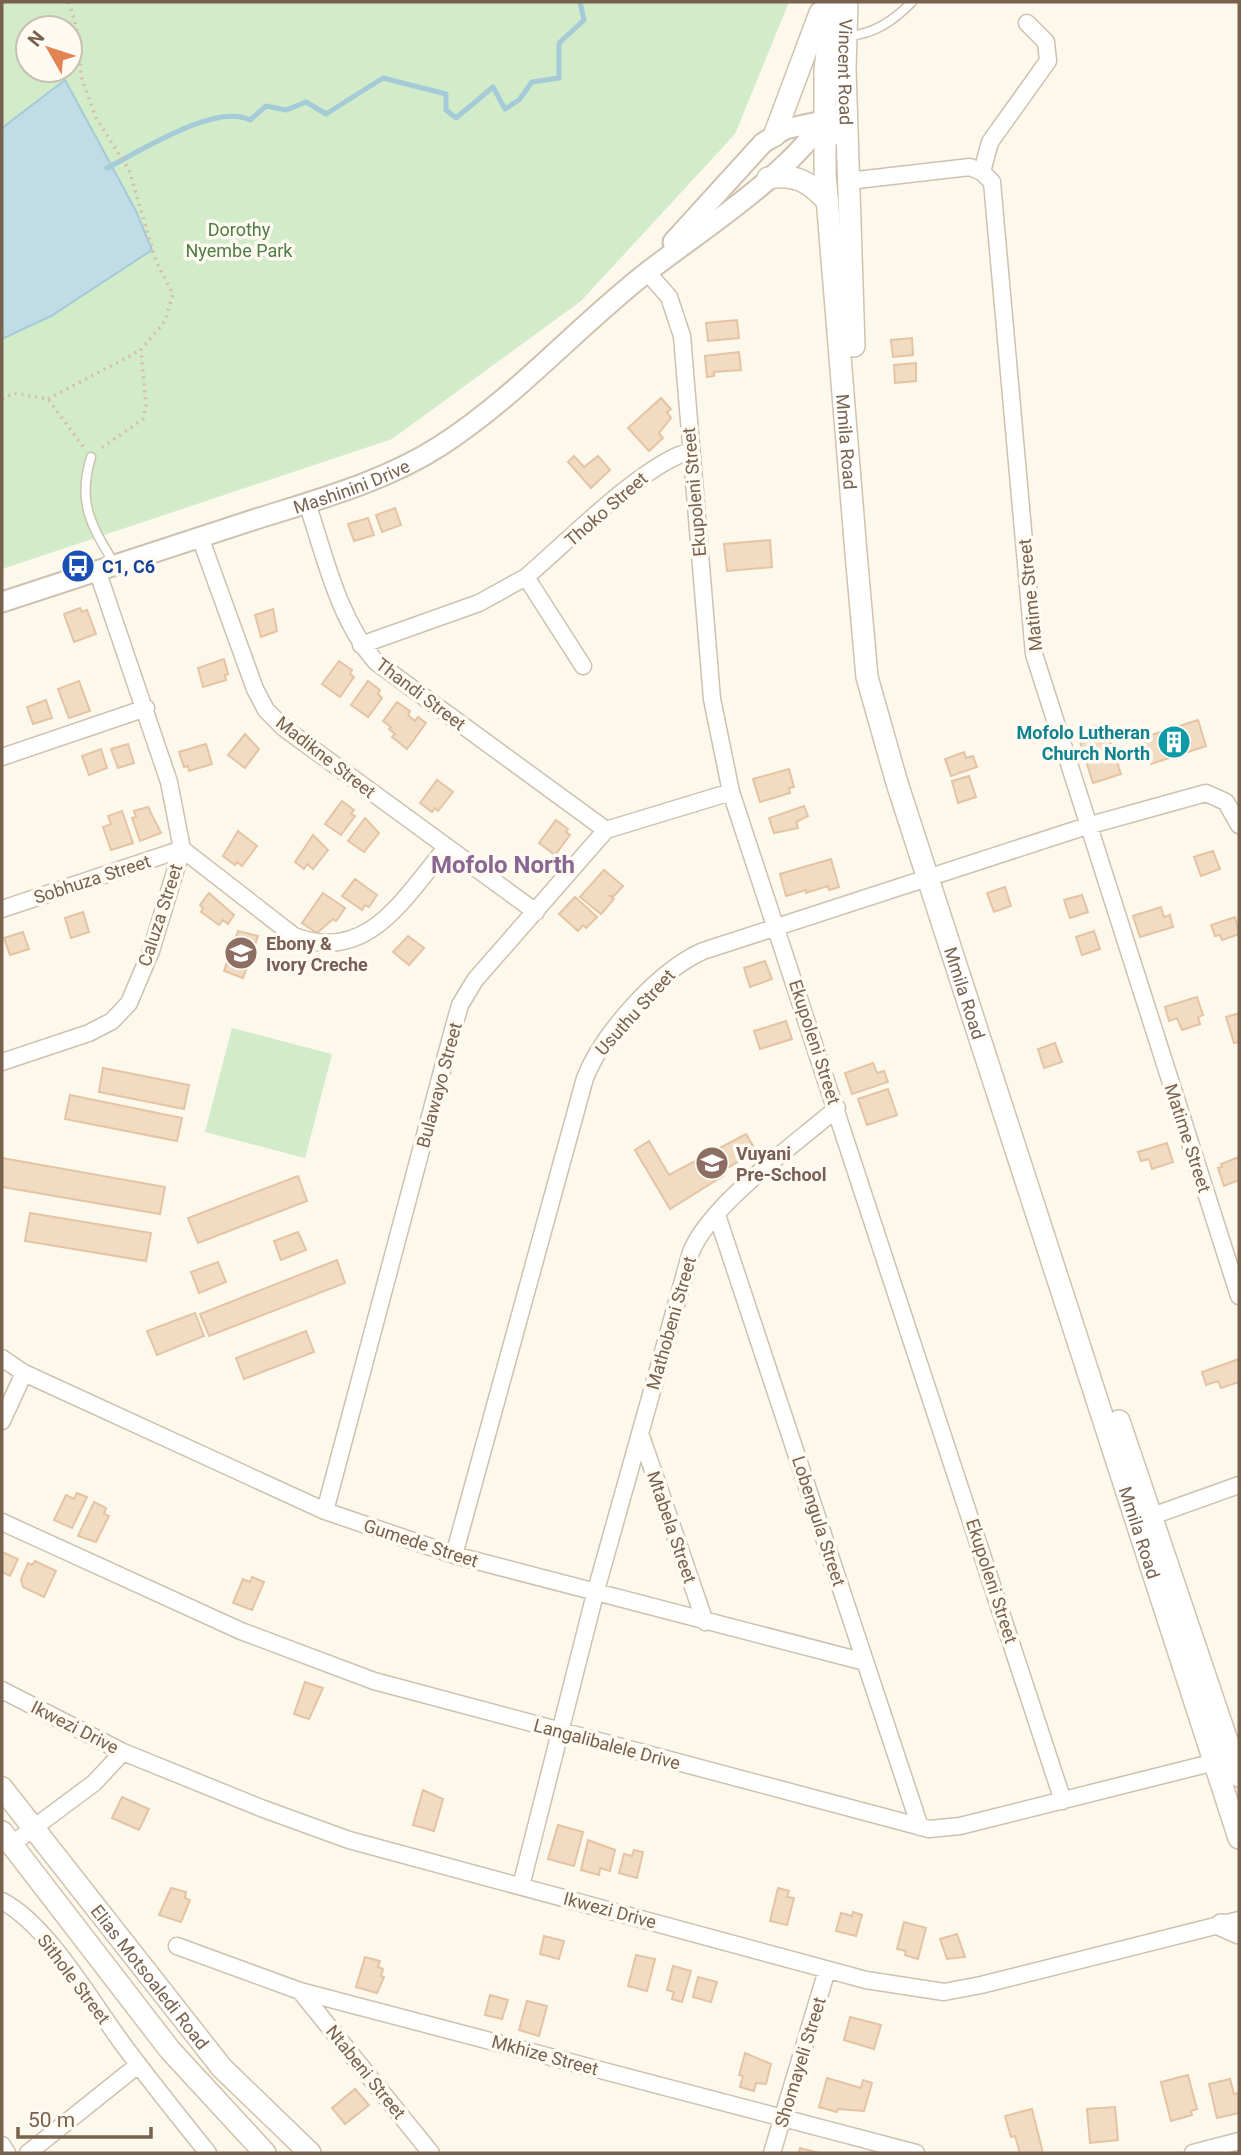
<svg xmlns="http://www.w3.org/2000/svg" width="1241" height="2155" font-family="Roboto,sans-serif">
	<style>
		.green { fill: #d2ebc9; fill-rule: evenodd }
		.water { fill: #bfdce7; stroke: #a5cad8; stroke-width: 2 }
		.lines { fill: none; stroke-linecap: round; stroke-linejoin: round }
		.stream { stroke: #a5cad8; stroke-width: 5 }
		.building { fill: #f2dbc3; stroke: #e4c4a3; stroke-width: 2 }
		.service-casing { stroke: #cfc1af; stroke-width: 11 }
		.minor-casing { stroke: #cfc1af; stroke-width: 19 }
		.tertiary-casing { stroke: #cfc1af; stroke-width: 23 }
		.secondary-casing { stroke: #d2c2ae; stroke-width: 24 }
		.path { stroke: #d7bea5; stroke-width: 3.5; stroke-dasharray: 2 5; stroke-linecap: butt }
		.service { stroke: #fff; stroke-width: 8 }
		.minor { stroke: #fff; stroke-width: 16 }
		.tertiary { stroke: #fff; stroke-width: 19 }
		.secondary { stroke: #fff; stroke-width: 21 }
		.labels { text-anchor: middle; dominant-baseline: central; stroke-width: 7; stroke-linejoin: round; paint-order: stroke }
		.street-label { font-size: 18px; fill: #78624d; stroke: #fffbf2 }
		.park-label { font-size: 18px; fill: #4f7d45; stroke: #fffbf2 }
		.transit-label { font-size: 18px; font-weight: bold; fill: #164399; stroke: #fffbf2; text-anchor: start }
		.culture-label { font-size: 18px; font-weight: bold; fill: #0d838f; stroke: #fffbf2; text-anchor: end }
		.education-label { font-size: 18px; font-weight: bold; fill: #785e54; stroke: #fffbf2; text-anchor: start }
		.district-label { font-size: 24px; font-weight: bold; fill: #8a6693; stroke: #fffbf2 }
	</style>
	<rect width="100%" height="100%" fill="#fcf8eb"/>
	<path class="green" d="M2,2H789L735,134L581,301L392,439L2,569ZM28,28H70V70H28Z
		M232,1028L332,1054L305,1158L205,1132Z"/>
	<path class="water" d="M65,80L136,211L152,250L51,316L2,339V128Z"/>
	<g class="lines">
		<path class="stream" d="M107,168C139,152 216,102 250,120L266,106L286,110L306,102L326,114L383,78L446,94V110L456,118L493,87L505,109L519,100L532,82L559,78V43L584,20L580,2"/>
	</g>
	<path class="building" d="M737,320L739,338L708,341L706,323Z
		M912,338L913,355L893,357L891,340Z
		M739,352L741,370L714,372V376L707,377L705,356Z
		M916,363V381L895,383L894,365Z
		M661,398L671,409L667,412L671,418L659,433L663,438L649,451L628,428Z
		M574,456L584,467L598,456L610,470L591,488L568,462Z
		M395,508L401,525L382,532L376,515Z
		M368,518L374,535L354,541L348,524Z
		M770,540L772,567L727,571L724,544Z
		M80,608L82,612L87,610L96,634L74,642L64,614Z
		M273,609L277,631L261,637L255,615Z
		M224,659L228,674L225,675L226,680L203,687L198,668Z
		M339,661L352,670L350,674L354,677L340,697L322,684Z
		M79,681L90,711L69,718L58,689Z
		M368,681L380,690L378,694L382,698L368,717L351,705Z
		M46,700L52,718L33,724L27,707Z
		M397,702L410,711L408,715L415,721L418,717L426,723L407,749L392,737L395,734L389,729L391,727L383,721Z
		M1198,720L1206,746L1151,764L1142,738Z
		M1104,723L1121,774L1093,783L1077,732Z
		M245,734L259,749L245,768L228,755Z
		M128,744L134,763L118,768L111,749Z
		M206,744L212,764L189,771L188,766L184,767L179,752Z
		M101,749L107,768L89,775L82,756Z
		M964,752L966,758L973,756L977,767L951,776L945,759Z
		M789,769L794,787L789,788L790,793L760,802L753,779Z
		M969,776L976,797L958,803L952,781Z
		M437,780L453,792L438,811L435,808L432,812L420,803Z
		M342,801L354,810L351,814L355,816L341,835L325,824Z
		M804,806L808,816L796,822L798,828L774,833L769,818Z
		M148,807L161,833L140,841L132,818L136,817L134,811Z
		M122,811L133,843L111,850L103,827L111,824L108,816Z
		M365,818L379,833L364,852L348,841Z
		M556,820L568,829L566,832L570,835L555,855L539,843Z
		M238,831L257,846L242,866L237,862L235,865L223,856Z
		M313,835L328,850L313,869L307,864L304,869L295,862Z
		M1213,851L1220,869L1201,876L1194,857Z
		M831,859L839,887L829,890L828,886L806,893V890L786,896L780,874Z
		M604,870L623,886L614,896H610L614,899L601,914L580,897Z
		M355,879L377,895L369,907L365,905L362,910L342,896Z
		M1005,887L1011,906L994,912L987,893Z
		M209,893L234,915L228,924L223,920L219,925L201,912L203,908L200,905Z
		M323,893L345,908L336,921L333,919L317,933L302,923Z
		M1082,895L1088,912L1070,918L1064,900Z
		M575,897L597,917L586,928L583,925L578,931L559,914Z
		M1161,907L1164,917L1170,915L1173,927L1140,937L1133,916Z
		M83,912L89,932L71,938L65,918Z
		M1235,917L1239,934L1222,940L1220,935L1215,936L1211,925Z
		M238,931L258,936L243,978L224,971Z
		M1094,931L1100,949L1082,955L1076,937Z
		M23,932L29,949L10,955L4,938Z
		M408,936L424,948L409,965L393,952Z
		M765,961L772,979L750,987L744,968Z
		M1197,997L1203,1015L1198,1017L1200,1024L1182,1030L1177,1018L1169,1021L1165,1007Z
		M1239,1013V1042L1234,1043L1226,1017Z
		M786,1021L792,1039L760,1049L754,1031Z
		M1055,1043L1062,1062L1044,1068L1038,1049Z
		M873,1063L877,1073L884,1071L888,1082L852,1094L845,1073Z
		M103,1068L189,1085L184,1109L99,1092Z
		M888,1089L897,1115L867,1125L858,1099Z
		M70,1095L182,1118L177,1141L65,1119Z
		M746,1134L756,1151L721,1172L723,1176L670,1209L635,1150L649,1141L669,1175Z
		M1167,1143L1173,1162L1152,1169L1149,1159L1141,1161L1138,1152Z
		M1239,1157V1180L1224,1186L1218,1168L1222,1167L1221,1164Z
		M2,1158L165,1187L160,1214L2,1187Z
		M298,1176L307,1201L198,1243L188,1218Z
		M30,1213L151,1233L146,1261L25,1241Z
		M298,1232L306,1250L281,1260L274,1241Z
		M337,1260L345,1283L209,1336L200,1314Z
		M218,1262L226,1282L199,1293L191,1272Z
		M195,1313L204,1336L157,1355L147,1331Z
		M306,1331L314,1352L244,1379L236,1358Z
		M1239,1359V1382L1221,1388L1218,1381L1206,1385L1202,1372Z
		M77,1493L87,1497L72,1528L54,1520L66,1495L74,1499Z
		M94,1502L106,1508L104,1514L109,1516L96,1542L78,1536Z
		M2,1552L18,1559L10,1576L2,1572Z
		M35,1561L56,1571L44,1597L23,1587L21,1579L28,1563L32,1565Z
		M252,1577L264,1582L252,1610L233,1603L243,1579L250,1582Z
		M305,1682L323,1688L309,1719L294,1714Z
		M423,1790L443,1799L434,1831L413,1825Z
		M122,1797L149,1809L139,1830L112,1818Z
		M558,1825L583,1832L574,1866L548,1859Z
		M588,1840L615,1850L610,1871L600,1868L599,1875L581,1870Z
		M634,1850L643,1852L637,1878L619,1873L624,1854L632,1856Z
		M171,1888L186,1892L185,1898L190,1900L181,1922L159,1915Z
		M778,1888L789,1891L787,1897L794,1898L787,1925L770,1921Z
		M853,1912L862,1915L856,1936L836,1931L841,1913L852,1916Z
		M904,1922L926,1928L918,1959L905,1955L906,1951L897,1949Z
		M957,1934L965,1957L947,1959L940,1939Z
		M544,1936L564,1941L559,1959L540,1954Z
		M636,1955L655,1959L647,1991L628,1986Z
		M365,1957L380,1961L378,1967L383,1969L381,1976L384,1977L377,1993L356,1987Z
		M673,1966L691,1971L682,2002L672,1999L674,1992L667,1990Z
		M698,1977L717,1982L711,2002L693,1997Z
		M490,1995L508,2000L502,2019L485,2015Z
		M527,2001L547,2006L539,2036L519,2030Z
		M850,2017L881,2025L874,2049L844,2040Z
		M745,2053L771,2064L766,2084L756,2083L754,2091L740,2087L743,2076L739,2075Z
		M1188,2075L1197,2109L1191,2111L1192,2115L1171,2121L1161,2082Z
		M827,2078L861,2088L863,2080L872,2083L864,2111L838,2109L837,2112L819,2107Z
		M1230,2079L1234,2094L1239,2093V2113L1217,2118L1209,2084Z
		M355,2089L369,2105L345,2124L332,2108Z
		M1115,2107L1118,2140L1090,2143L1087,2109Z
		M1032,2109L1043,2153H1020L1015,2136L1011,2137L1005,2116Z
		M800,2148L819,2153H799Z"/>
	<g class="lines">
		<defs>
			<path id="service" d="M848,36C875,34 894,20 912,2
				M91,457C77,503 91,525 115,565"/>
			<path id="minor" d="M982,172L990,142L1048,61L1046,42L1027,23
				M848,181L970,167L982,172L992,182L1034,654L1239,1296
				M647,272L669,297L682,336L712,699L731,792L1063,1801
				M307,503C325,556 338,619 376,662L606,830
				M200,537L255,689L266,710L284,728L536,912
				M526,577L583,666
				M361,645L479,603L526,577C565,544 645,462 691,451
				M2,757L146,708
				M2,909L182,849L294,936C368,965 405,896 446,848
				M2,1062L89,1033L112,1021L129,1003L151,951L182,849L169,782L97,570
				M717,1215L920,1827
				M2,1358L24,1373L325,1511L454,1555L865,1662
				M2,1421L24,1373
				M640,1433L705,1622
				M325,1511L454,1026L460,1005L475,980L606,830L731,792
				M1141,1520L1239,1485
				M2,1522L241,1631L374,1681L929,1829L960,1826L1223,1760
				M454,1555L585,1078C603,1033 658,971 703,951L1087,826L1206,793L1226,802L1239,825
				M2,1690L123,1752L261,1808L349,1840L866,1980L944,1992L981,1985L1239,1920
				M12,1844L94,1783L123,1752
				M521,1886L595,1594L691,1252C711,1203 796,1144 837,1108
				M2,1901C47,1924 91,2001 122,2043C150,2081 179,2117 208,2153
				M177,1946L300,1991L916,2153
				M300,1991L431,2153
				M2,2145L7,2153
				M28,2153L138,2065
				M772,2153L827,1970
				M1193,2153L1239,2141"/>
			<g id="tertiary">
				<path d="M673,242L763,143L785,129L823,121L847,141"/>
				<path id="s1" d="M2,602C86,574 170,547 253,520C316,500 384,482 440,446C516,397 576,328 646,273C700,231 795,171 828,113"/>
			</g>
			<g id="secondary">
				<path id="s2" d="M832,2L825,71V173L856,553L867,677L897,783L1239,1838"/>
				<path id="s3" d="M847,2L845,69L854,346"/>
				<path d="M774,136L820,13"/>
				<path d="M768,178C795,173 810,182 828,202"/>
				<path d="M1119,1421L1239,1776"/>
				<path id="s4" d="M2,1788L222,2068L310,2153"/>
				<path d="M2,1832L170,2050L265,2153"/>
				<path d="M1221,1925L1239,1933"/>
			</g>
		</defs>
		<use href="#service" class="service-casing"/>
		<use href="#minor" class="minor-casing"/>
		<use href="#tertiary" class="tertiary-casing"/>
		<use href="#secondary" class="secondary-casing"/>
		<path class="path" d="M69,2L79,37L81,76L96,118L129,170L156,261L173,294L165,321L141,350L146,405L143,419L100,449
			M2,399L14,393L48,399L85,449
			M48,399L141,350"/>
		<use href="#service" class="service"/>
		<use href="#minor" class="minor"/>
		<use href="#tertiary" class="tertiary"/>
		<use href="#secondary" class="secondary"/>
	</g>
	<defs>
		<symbol id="bus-disc" viewBox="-11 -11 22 22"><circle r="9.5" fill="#1a4fb4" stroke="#fffbf2"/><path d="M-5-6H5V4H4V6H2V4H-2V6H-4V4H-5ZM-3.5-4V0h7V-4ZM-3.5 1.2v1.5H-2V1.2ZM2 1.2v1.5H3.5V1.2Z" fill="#fff"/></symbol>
		<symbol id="building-disc" viewBox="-11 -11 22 22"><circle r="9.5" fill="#0f9aa8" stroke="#fffbf2"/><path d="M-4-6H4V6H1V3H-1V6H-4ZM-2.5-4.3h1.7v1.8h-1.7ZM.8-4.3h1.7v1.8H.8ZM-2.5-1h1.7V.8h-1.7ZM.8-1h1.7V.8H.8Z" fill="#fff"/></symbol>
		<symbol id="school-disc" viewBox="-11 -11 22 22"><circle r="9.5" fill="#8d6e63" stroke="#fffbf2"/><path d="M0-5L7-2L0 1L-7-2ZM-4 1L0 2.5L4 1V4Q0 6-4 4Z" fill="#fff"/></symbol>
	</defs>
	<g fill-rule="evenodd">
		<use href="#bus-disc" x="59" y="547" width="38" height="38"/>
		<use href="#building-disc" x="1155" y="723" width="38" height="38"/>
		<use href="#school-disc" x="222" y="934" width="38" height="38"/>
		<use href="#school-disc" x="693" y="1144" width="38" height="38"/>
	</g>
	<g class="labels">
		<g class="street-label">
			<text stroke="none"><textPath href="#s3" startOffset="70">Vincent Road</textPath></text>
			<text stroke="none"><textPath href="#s2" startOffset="441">Mmila Road</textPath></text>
			<text stroke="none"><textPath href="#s1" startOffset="368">Mashinini Drive</textPath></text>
			<text transform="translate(694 492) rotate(-95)">Ekupoleni Street</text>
			<text transform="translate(606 509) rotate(-41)">Thoko Street</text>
			<text transform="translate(1030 595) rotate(-96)">Matime Street</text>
			<text transform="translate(421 694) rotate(37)">Thandi Street</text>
			<text transform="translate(326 757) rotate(38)">Madikne Street</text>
			<text transform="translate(92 879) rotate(-18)">Sobhuza Street</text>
			<text transform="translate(160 915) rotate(-72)">Caluza Street</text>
			<text stroke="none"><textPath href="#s2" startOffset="1008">Mmila Road</textPath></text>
			<text transform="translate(635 1012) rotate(-48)">Usuthu Street</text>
			<text transform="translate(815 1042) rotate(72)">Ekupoleni Street</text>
			<text transform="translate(439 1085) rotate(-75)">Bulawayo Street</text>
			<text transform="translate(1188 1138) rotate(72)">Matime Street</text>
			<text transform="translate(671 1323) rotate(-74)">Mathobeni Street</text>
			<text transform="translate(819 1521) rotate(72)">Lobengula Street</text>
			<text transform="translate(672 1527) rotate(71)">Mtabela Street</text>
			<text stroke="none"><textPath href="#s2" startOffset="1575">Mmila Road</textPath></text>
			<text transform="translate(421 1543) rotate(18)">Gumede Street</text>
			<text transform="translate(992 1581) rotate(72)">Ekupoleni Street</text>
			<text transform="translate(75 1727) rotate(27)">Ikwezi Drive</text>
			<text transform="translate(607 1744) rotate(15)">Langalibalele Drive</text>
			<text transform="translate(610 1910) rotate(15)">Ikwezi Drive</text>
			<text stroke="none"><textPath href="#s4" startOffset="240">Elias Motsoaledi Road</textPath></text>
			<text transform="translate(74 1979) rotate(53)">Sithole Street</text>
			<text transform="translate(545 2055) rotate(15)">Mkhize Street</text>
			<text transform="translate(800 2062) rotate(-73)">Shomayeli Street</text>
			<text transform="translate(366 2072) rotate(51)">Ntabeni Street</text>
		</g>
		<g class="park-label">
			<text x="239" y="229">Dorothy<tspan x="239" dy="21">Nyembe Park</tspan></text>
		</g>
		<g class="transit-label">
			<text x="102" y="566">C1, C6</text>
		</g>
		<g class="culture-label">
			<text x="1150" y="732">Mofolo Lutheran<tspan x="1150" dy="21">Church North</tspan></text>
		</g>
		<g class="education-label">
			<text x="266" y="943">Ebony &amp;<tspan x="266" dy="21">Ivory Creche</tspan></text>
			<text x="736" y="1153">Vuyani<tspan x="736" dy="21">Pre-School</tspan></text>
		</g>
		<g class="district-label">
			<text x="503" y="865">Mofolo North</text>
		</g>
	</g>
	<rect width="1241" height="2155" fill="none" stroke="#78624d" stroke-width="7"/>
	<g transform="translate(49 49) rotate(309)"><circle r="33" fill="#fffbf2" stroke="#c9beb0" stroke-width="2"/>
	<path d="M0-5L12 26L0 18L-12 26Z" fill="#e38453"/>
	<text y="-10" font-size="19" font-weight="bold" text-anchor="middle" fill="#78624d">N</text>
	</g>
	<path d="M18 2127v10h133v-10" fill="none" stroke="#78624d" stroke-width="3.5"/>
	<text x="28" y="2127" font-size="21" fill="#78624d" stroke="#fffbf2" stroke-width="5" paint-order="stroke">50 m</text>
</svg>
